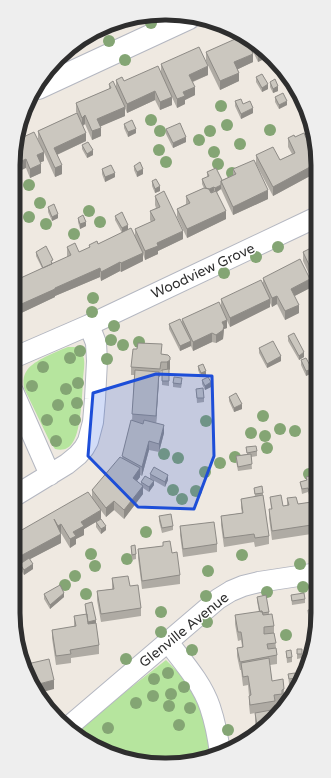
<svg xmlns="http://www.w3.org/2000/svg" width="331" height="778" font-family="'Varela Round',sans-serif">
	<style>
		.green { fill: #b6e59e }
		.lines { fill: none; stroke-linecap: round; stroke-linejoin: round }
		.minor-casing { stroke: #b4b7c1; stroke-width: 22 }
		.tertiary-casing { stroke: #b4b7c1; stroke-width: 24 }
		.minor { stroke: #fff; stroke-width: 20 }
		.tertiary { stroke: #fff; stroke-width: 22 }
		.tree { fill: #84a574 }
		.wall { fill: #afaba4 }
		.shaded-wall { fill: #8e8b86 }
		.building { fill: #cbc7bf; stroke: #8e8b86 }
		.marked { fill: #1d4ed8; fill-opacity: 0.2; stroke: #1d4ed8; stroke-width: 3; stroke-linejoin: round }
		.labels { text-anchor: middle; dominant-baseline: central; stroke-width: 3; stroke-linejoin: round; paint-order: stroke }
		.street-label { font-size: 14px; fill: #2e2e2e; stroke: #fff }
		.rim { fill: none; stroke: #2e2e2e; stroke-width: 5 }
	</style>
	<rect width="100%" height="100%" fill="#efe9e1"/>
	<path class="green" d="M68,347H74L79,348C82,351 83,355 84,359C85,366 83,374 83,381C82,396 81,430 73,442C69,449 63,451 55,449L50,442L24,388C21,370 32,364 45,357C53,353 60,350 68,347Z
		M166,660L182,676L201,704L212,756L195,762H136L89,745L74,732Z"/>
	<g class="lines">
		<defs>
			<path id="minor" d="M13,358L89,325L317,217
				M13,391L50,475
				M13,497L67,464L78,455L84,448L88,441L93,422L95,399L97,361L96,343L89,325
				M168,642C183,662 202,683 210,707C215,722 218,737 220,753
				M68,727L218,599L231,591L243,586L259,582L318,573"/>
			<path id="tertiary" d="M38,88L189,18"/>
		</defs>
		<use href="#minor" class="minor-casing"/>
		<use href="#tertiary" class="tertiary-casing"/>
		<use href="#minor" class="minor"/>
		<use href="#tertiary" class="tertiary"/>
	</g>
	<g class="tree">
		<circle cx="151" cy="23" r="6"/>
		<circle cx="109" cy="41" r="6"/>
		<circle cx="125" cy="60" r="6"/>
		<circle cx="221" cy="106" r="6"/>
		<circle cx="151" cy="120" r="6"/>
		<circle cx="227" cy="125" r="6"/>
		<circle cx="270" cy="130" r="6"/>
		<circle cx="160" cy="131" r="6"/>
		<circle cx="210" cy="131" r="6"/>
		<circle cx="199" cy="140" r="6"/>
		<circle cx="240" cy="144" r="6"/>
		<circle cx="159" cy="150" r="6"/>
		<circle cx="214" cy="152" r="6"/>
		<circle cx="166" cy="162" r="6"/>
		<circle cx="218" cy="164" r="6"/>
		<circle cx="232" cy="173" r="6"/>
		<circle cx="29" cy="185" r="6"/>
		<circle cx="40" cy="203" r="6"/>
		<circle cx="89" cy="211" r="6"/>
		<circle cx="29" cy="217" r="6"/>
		<circle cx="100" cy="222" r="6"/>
		<circle cx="46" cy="224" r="6"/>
		<circle cx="74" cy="234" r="6"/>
		<circle cx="278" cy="247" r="6"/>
		<circle cx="256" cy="257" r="6"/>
		<circle cx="224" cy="273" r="6"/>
		<circle cx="93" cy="298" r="6"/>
		<circle cx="92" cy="312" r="6"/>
		<circle cx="114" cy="326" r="6"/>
		<circle cx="111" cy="340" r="6"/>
		<circle cx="139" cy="342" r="6"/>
		<circle cx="123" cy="345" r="6"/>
		<circle cx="80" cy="351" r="6"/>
		<circle cx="70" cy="358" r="6"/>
		<circle cx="107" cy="359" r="6"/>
		<circle cx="43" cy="367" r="6"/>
		<circle cx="78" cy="383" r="6"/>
		<circle cx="32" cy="386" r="6"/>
		<circle cx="66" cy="389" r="6"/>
		<circle cx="77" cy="403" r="6"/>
		<circle cx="58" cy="405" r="6"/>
		<circle cx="263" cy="416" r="6"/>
		<circle cx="47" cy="420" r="6"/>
		<circle cx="75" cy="420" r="6"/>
		<circle cx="206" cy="421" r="6"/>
		<circle cx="280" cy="429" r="6"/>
		<circle cx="295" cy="431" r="6"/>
		<circle cx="251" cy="433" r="6"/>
		<circle cx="265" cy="436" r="6"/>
		<circle cx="56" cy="441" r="6"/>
		<circle cx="267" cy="448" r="6"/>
		<circle cx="164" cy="454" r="6"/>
		<circle cx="235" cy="457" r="6"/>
		<circle cx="178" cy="458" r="6"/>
		<circle cx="220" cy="463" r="6"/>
		<circle cx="205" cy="472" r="6"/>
		<circle cx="309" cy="474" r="6"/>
		<circle cx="173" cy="490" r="6"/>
		<circle cx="196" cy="491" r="6"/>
		<circle cx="182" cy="499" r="6"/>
		<circle cx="146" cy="532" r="6"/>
		<circle cx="91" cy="554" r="6"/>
		<circle cx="242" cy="555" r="6"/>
		<circle cx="127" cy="559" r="6"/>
		<circle cx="300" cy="564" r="6"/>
		<circle cx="95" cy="566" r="6"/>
		<circle cx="208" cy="571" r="6"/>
		<circle cx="75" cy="576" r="6"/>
		<circle cx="65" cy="585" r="6"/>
		<circle cx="303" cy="587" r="6"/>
		<circle cx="267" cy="592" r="6"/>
		<circle cx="86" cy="594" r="6"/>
		<circle cx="206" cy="596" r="6"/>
		<circle cx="161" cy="612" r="6"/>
		<circle cx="207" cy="622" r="6"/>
		<circle cx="161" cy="632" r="6"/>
		<circle cx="286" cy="635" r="6"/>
		<circle cx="192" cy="650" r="6"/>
		<circle cx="126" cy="659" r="6"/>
		<circle cx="168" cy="673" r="6"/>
		<circle cx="154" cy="679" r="6"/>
		<circle cx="184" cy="687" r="6"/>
		<circle cx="171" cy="694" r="6"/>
		<circle cx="153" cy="696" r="6"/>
		<circle cx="136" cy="703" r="6"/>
		<circle cx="169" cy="706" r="6"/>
		<circle cx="190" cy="708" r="6"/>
		<circle cx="179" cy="725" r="6"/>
		<circle cx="108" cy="728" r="6"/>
		<circle cx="228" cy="730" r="6"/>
	</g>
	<path class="wall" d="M249,40L258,44L270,56L258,62L249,43Z
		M206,52L253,62L238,69L239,81L220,90L206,61Z
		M161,64L208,75L193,82L195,95L185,100V104L177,108L170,93L172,105L160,110L155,100L127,113L124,106L125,116L100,126L101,136L92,140L85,124L83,126L86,141L57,155L62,174L55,177L38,139V131L77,113L76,112V103L109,89V84L116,87V80L124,81L161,72Z
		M256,77L268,89L262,92L256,82Z
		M270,82L278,91L273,93L270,87Z
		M296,88L305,104L302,105L296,92Z
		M275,97L287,105L279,109L275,102Z
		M235,101L243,104L253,113L241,119L235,106Z
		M124,124L136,133L128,137L124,128Z
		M166,129L186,142L173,148L166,134Z
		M295,137L309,145H317V176L311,179L310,176L273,196L256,164V155L280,160L292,154L288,147V138Z
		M17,140L44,161L40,162L41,173L30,178L26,168Z
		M82,145L93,155L87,158L82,149Z
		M134,166L143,174L137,177L134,170Z
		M102,169L115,177L105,182L102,174Z
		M233,169L268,199L233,215L221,189L217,192L226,219L187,238L177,217V209L186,204V196L204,188L202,184V179L207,177V172L222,180L233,175Z
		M152,181L160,191L155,193L152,186Z
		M155,196L183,239L158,251V254L145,260L143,254V261L121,272L120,271L101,281L100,277L55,296V297L17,315L13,307V283L42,268L36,256V252L53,263L67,257V247L79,252L89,248V245L98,244L122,233L115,220V216L135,236V229L151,222L150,220V211L156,208L155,205Z
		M48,207L58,218L52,221L48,212Z
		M78,218L86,226L80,229L78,222Z
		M317,250V291L303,261V252L315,251Z
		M263,278L310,288L294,296L299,313L285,320L277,304L272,307L270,303V307L230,327L221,308V299L263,282Z
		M182,319L227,328L224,329L223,339L216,343L212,342L193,351L191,346L180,351L169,329V324L182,323Z
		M288,336L304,357L299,360L288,341Z
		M259,348L281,361L267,368L259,353Z
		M162,354L168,355L170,369L169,370V386L162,385V371H161L160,377H159L156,423L164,433L159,452L149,450L142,476L140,475V477L137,481L141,484V482L150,479V474L168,480L165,487L151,479L154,485L149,492L143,488V494L124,519L114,510L106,517L96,504L101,519L84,529V535L76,539V544L70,548L61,533V543L30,559L33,569L24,575L20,568V565L13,568V535L92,498V490L122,458L132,421L134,375H131V367Z
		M301,360L312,373L306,376L301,365Z
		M198,366L206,375L201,377L198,370Z
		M202,380L211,387L205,390L202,384Z
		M173,383H182L181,388L173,387Z
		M196,389L204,398V402L197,403Z
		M229,397L242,409L234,412L229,401Z
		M246,447L257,451V456L251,457L252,469L238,471L236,461V456L247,454Z
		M306,477L317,493L309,495L308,492L302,494L300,482L306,481Z
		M254,488L263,493V496L269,536V544L255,547L254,542L224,547L221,525V516L242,513L241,508V499L255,497Z
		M270,497L283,506H287V498L298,504L318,501V533L272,540L269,518V509H271Z
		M159,516L173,526V530L162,533L159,521Z
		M96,522L106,530L101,534L96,527Z
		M180,526L217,544V552L183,557L180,535Z
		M163,542L172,553L180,575V584L142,589L138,558V549L163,546Z
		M131,546L136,554V559L132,560Z
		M112,578L130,586L141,608V616L101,622L97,600V591L112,589Z
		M316,590H318V612L314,636H310L308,618V610L316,609V604H317Z
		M44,594L64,597L50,609L44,599Z
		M291,595L305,599V603L292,605Z
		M257,597L269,612V615L274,626V633L277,655V664L270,665L272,681L284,689V698H282V702L275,704V710L276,709V705L280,713L256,732L255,721V713L250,714L249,705V696L248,685L243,686L241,670H240L237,656V648L242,647V646L241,640L238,641L235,624V615L259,612L257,601Z
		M85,604L96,623L99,645V654L71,658V663L56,665L52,638V630L74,627V616L86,615L85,608Z
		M297,649L302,654V658L297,659Z
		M286,651L292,657V662L287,663Z
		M288,674L296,678V683L289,684Z"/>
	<path class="shaded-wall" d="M264,51L270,56L258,62V53Z
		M253,54V62L234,71V62Z
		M208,66V75L189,83V75Z
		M239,73V81L220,90V81Z
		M268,84V89L262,92V88Z
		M278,86V91L273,93V89Z
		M195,87V95L185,100V104L177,108V99L183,92Z
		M155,91V100L127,113V104Z
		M172,97V105L160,110V102Z
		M287,101V105L279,109V105Z
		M302,101H303L305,104L302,105Z
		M125,107V116L97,128V119Z
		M253,108V113L241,119V114Z
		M85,115V124L82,126V118Z
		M101,128V136L92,140V131Z
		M136,129V133L128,137V132Z
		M86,133V141L54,156V148Z
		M186,137V142L173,148V143Z
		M93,150V155L87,158V154Z
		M44,152V161L37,164V155Z
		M26,159V168L13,174V165Z
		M41,164V173L30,178V169Z
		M62,165V174L55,177V168Z
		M310,167V176L273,196V187Z
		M317,167V176L311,179V170Z
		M143,169V174L137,177V172Z
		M115,173V177L105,182V177Z
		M221,185V189L215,193V188Z
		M160,186V191L155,193V189Z
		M214,187V191L207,195V190Z
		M268,190V199L233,215V207Z
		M226,211V219L187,238V229Z
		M58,214V218L52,221V217Z
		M86,222V226L80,229V224Z
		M128,225V230L122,233V228Z
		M183,231V239L158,251V254L145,260V251L157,243Z
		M143,253V261L121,272V263Z
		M120,262V271L101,281V272Z
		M100,268V277L55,296V297L17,315V306L55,288Z
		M310,279V288L291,298V289Z
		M277,296V304L272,307V298Z
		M270,299V307L230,327V318Z
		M299,305V313L285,320V311Z
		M227,320V328L224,329L223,339L216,343V335L222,322Z
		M212,333V342L193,351V342Z
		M191,341V346L180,351V346Z
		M304,352V357L299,360V356Z
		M281,356V361L267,368V364Z
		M170,357V369L169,370V386V370L167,371V362Z
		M312,369V373L306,376V371Z
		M206,371V375L201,377V373Z
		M159,372V380L156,425V416Z
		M211,382V387L205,390V386Z
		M242,404V409L234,412V408Z
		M164,425V433L159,452V444Z
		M149,441V450L142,476V467Z
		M140,468V477L133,486V478Z
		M168,475V480L165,487V482Z
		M154,481V485L149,492V487Z
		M143,486V494L124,519V510Z
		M317,489V493L309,495V491Z
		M114,501V510L106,517V508Z
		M101,510V519L84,529V535L76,539V544L70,548V539L73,532L81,522Z
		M61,524V533L58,535V526Z
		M106,526V530L101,534V529Z
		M61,534V543L13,568V560Z
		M33,564V569L24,575V570Z
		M64,593V597L50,609V605Z
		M96,620V625L88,627V622Z
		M54,680V689L39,693L35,685Z"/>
	<path class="building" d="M242,36L247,38L253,54L234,62L239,73L220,81L206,52Z
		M253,42L258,44L264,51L258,53Z
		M199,47L208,66L189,75L195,87L183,92L185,96L177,99L161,64Z
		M158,66L172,97L160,102L155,91L127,104L116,80L122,77L124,81Z
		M262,74L268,84L262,88L256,77Z
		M275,79L278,86L273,89L270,82Z
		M113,81L125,107L97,119L101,128L92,131L85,115L82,118L76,103L111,88L109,84Z
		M283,93L287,101L279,105L275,97Z
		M241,99L243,104L250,101L253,108L241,114L235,101Z
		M77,113L86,133L54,148L62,165L55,168L38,131Z
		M132,120L136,129L128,132L124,124Z
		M180,123L186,137L173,143L166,129Z
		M34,132L44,152L37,155L41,164L30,169L26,159L13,165L17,140Z
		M304,133L309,145L316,142L317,145V167L311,170L310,167L273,187L256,155L273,147L280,160L295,153L288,138L294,135L295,137Z
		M88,142L93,150L87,154L82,145Z
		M254,160L268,190L233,207L221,181L236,174L233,169Z
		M140,162L143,169L137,172L134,166Z
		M111,165L115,173L105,177L102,169Z
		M216,168L222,180L221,181V185L215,188L214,187L209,189L206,188L202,179L209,176L207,172Z
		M156,179L160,186L155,189L152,181Z
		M204,188L209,189L211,193L216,191L226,211L187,229L177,209L190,203L186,196Z
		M164,191L183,231L157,243L158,246L145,251L135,229L155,220L150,211L160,207L155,196Z
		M54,204L58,214L52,217L48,207Z
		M122,212L128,225L122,228L115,216Z
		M83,215L86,222L80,224L78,218Z
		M131,228L143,253L121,263L120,262L101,272L100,268L55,288V289L17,306L13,299V283L15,282L14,281L71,255L67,247L75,243L79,252L90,247L89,245L97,241L98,244Z
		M46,246L53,260L51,261L52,264L43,268L36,252Z
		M313,247L315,251L317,250V282L303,252Z
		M300,259L310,279L291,289L299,305L285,311L277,296L272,298L263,278Z
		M261,280L270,299L230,318L221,299Z
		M219,302L227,320L222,322L224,326L223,330L216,335L212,333L193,342L182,319Z
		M180,319L191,341L180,346L169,324Z
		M294,333L304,352L299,356L288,336Z
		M273,341L281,356L267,364L259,348Z
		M138,343L162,344L161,354L168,355L170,357V360L167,362H161L160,369L131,367L133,349H137Z
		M306,358L312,369L306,371L301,360Z
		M203,364L206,371L201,373L198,366Z
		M169,369V381H162V370Z
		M135,370L159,372L156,416L132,414Z
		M174,377L182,378L181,384L173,383Z
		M208,377L211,382L205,386L202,380Z
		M203,388L204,398H197L196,389Z
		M236,393L242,404L234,408L229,397Z
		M131,420L143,424L144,420L164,425L159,444L149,441L142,467L122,456Z
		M256,446L257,451L247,453L246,447Z
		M251,454L252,464L238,467L236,456Z
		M120,457L140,468L133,478L143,486L124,510L114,501L106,508L92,490Z
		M154,467L168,475L165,482L150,474Z
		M314,475L317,489L309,491L308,488L302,489L300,482L307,480L306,477Z
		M145,476L154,481L149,487L141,482Z
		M262,486L263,493L255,494L254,488Z
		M88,492L101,510L81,522L84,526L73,532L76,536L70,539L61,524L58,526L54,519L61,534L13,560V535Z
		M263,495L269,536L255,538L254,534L224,538L221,516L243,513L241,499Z
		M281,495L283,506L289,505L287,498L296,497L298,504L318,501V524L272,531L269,509H272L270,497Z
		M171,514L173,526L162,528L159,516Z
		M101,519L106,526L101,529L96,522Z
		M214,522L217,544L183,549L180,526Z
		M170,541L172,553L177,552L180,575L142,581L138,549L163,546V542Z
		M135,545L136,554L132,555L131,546Z
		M29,558L33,564L24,570L20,564Z
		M128,576L130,586L138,585L141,608L101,614L97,591L114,589L112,578Z
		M60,585L64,593L50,605L44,594Z
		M316,590H318V599H317Z
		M304,593L305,599L292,601L291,595Z
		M266,595L269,612L262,613V611L260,612L257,597Z
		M92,602L96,620L88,622L85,604Z
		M318,603V612L316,627L310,628L308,610L316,608V604Z
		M262,611L263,615L272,614L274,626L264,627V634L274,633L276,643L267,644L268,649L276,648L277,655L240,662L237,648L243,647L242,638L241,632H238L235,615Z
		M87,614L88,624L96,623L99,645L70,650L71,654L56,656L52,630L76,626L74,616Z
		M297,649H302V654H297Z
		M291,650L292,657L287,658L286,651Z
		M269,658L272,681L283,679L284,689L282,690V694L274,695L275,701L250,705L249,696L251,695L248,676L243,677L241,663Z
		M49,659L54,680L35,685L23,665Z
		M303,671V673L300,678H299L298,672Z
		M295,673L296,678L289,679L288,674Z
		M285,704V705L280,713L258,731L255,713L277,709L276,705Z"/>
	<path class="marked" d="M156,374L212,376L214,456L194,509L138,507L88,456L93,393Z"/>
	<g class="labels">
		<g class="street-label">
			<text transform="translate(203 271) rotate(-25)">Woodview Grove</text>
			<text transform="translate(184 630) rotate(-39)">Glenville Avenue</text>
		</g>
	</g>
	<path d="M0 0H331V778H0ZM165 20H166A145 145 0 0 1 311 165V613A145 145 0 0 1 166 758H165A145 145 0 0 1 20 613V165A145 145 0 0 1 165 20Z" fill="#eee" fill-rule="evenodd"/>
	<path class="rim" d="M165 20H166A145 145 0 0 1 311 165V613A145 145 0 0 1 166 758H165A145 145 0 0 1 20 613V165A145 145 0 0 1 165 20Z"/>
</svg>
